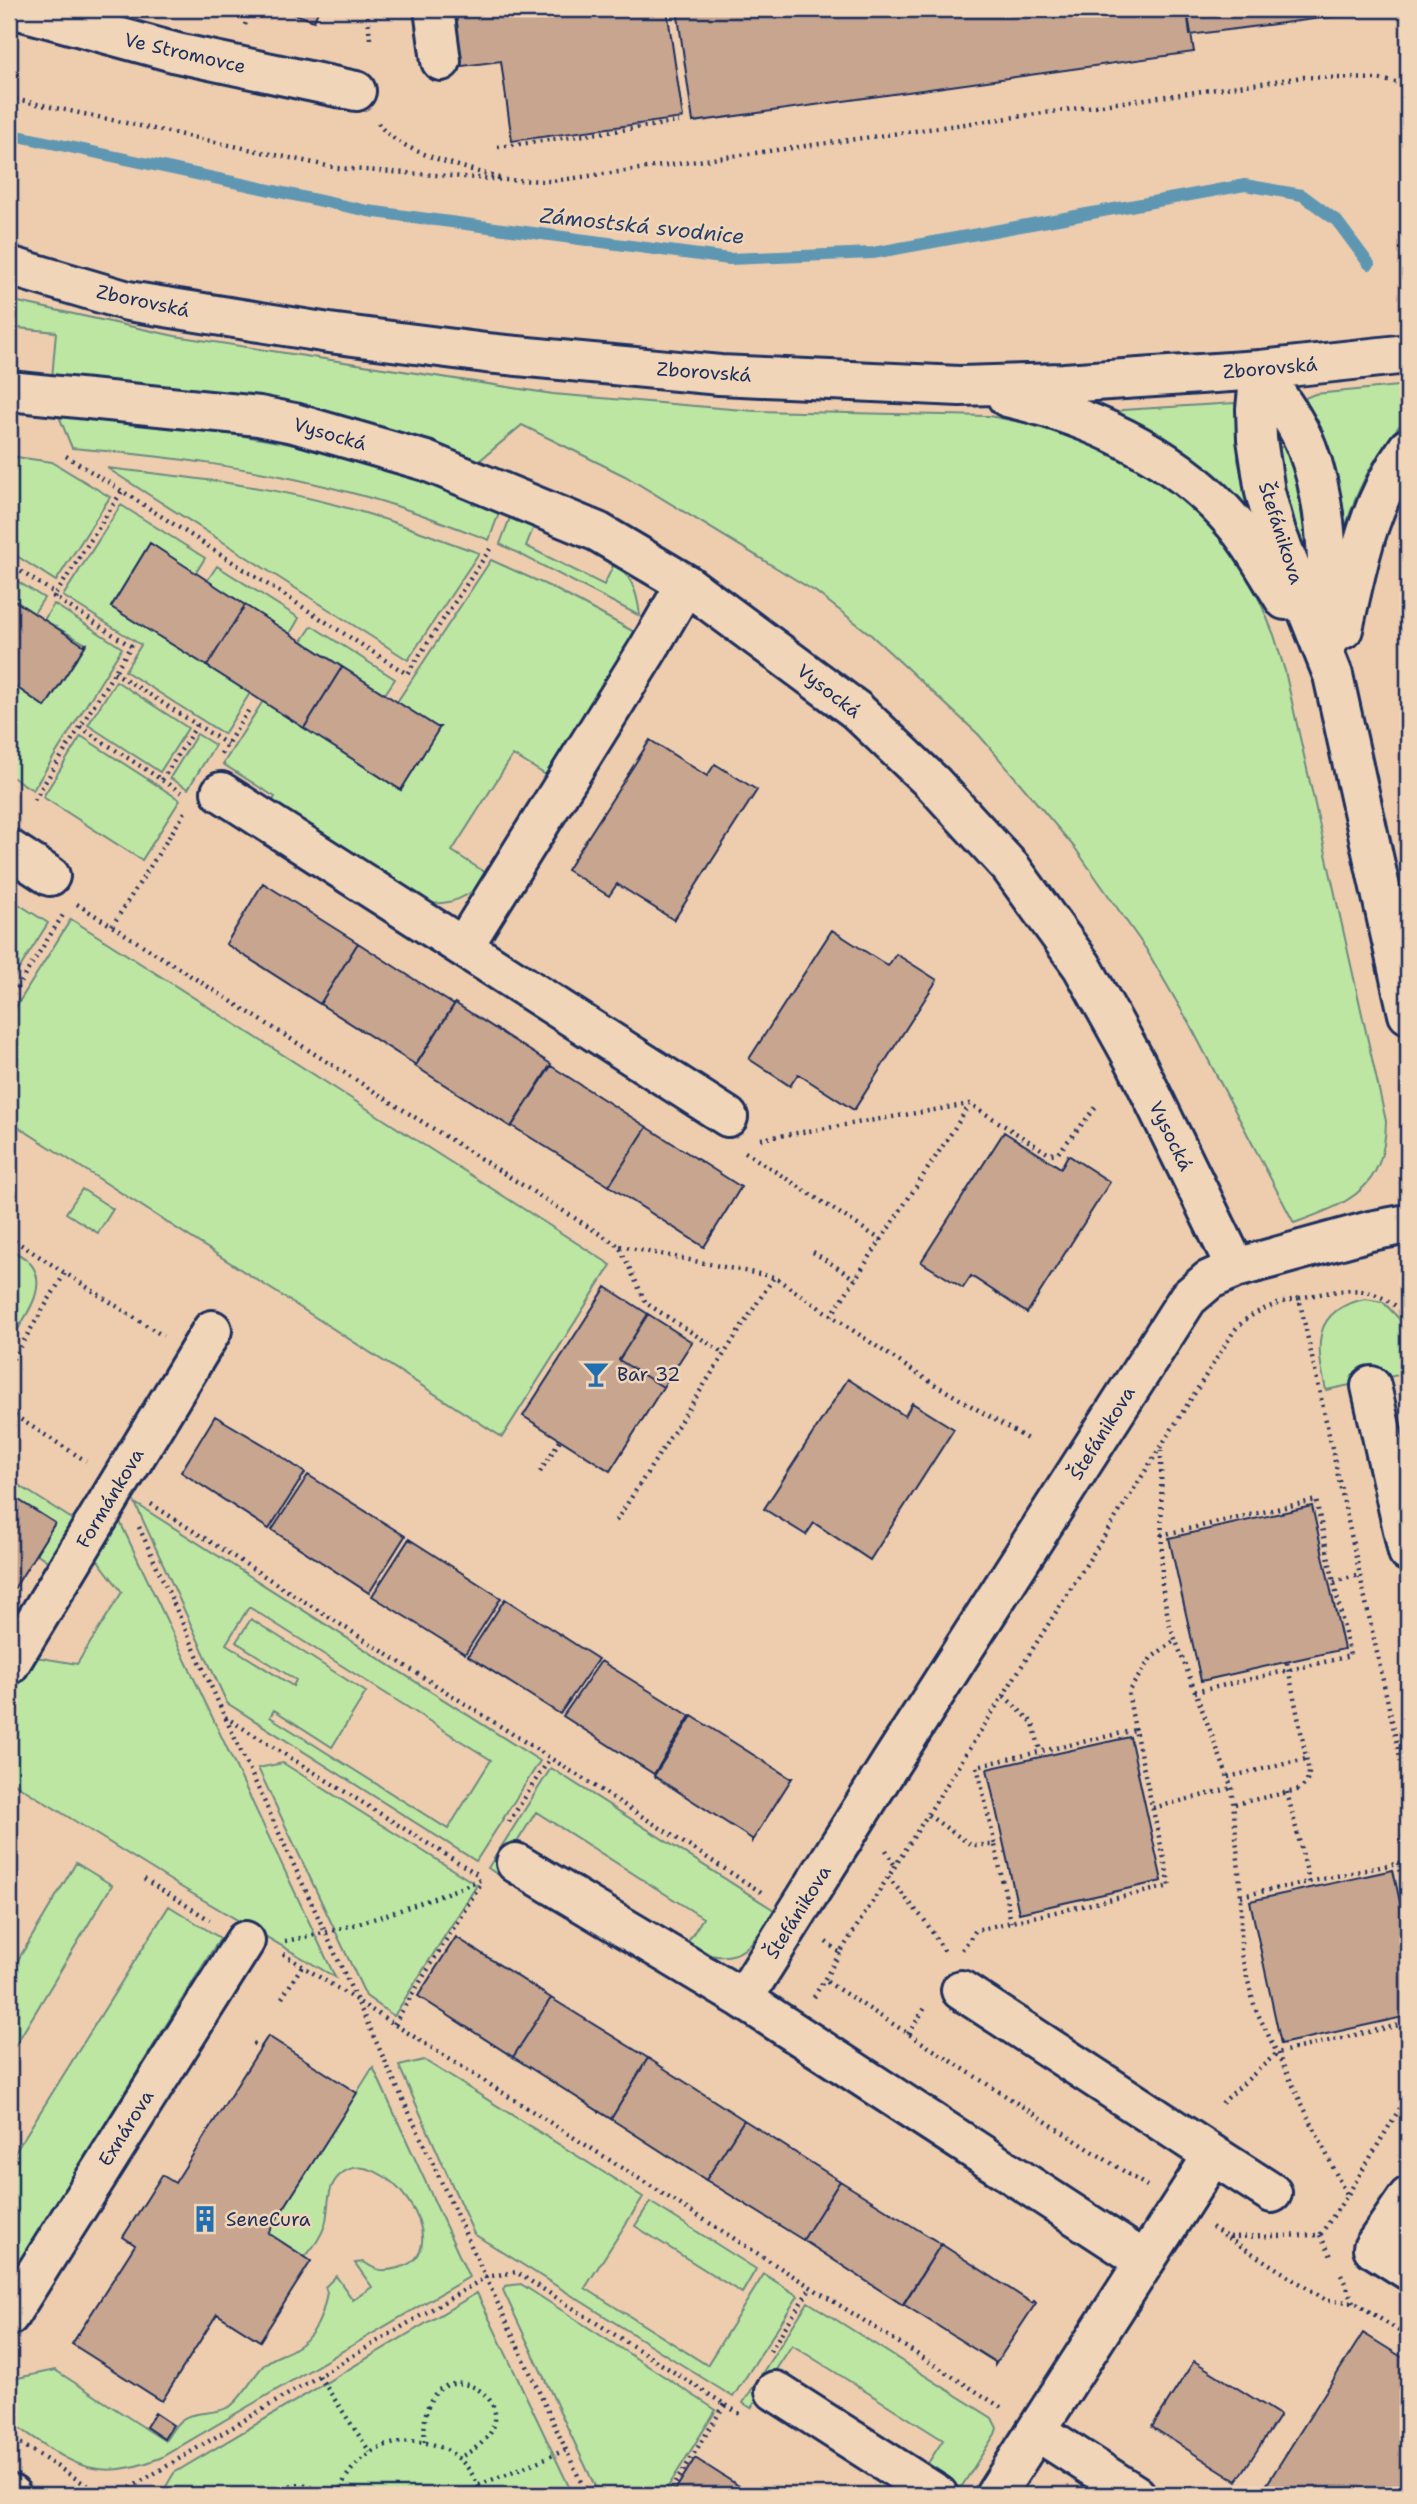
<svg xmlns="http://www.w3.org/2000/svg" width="1417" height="2504" font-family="'Shantell Sans',sans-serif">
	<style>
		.green { fill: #bde6a2; stroke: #6c8a80; stroke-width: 2; fill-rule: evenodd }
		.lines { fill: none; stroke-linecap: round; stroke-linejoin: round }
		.stream { stroke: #5f97b3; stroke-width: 12 }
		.building { fill: #c7a58f; stroke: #1b2f5e; stroke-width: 2 }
		.minor-casing { stroke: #1b2f5e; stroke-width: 44 }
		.path { stroke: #1b2f5e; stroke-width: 4.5; stroke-dasharray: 2 5; stroke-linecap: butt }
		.minor { stroke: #f1d5b8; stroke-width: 38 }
		.labels { text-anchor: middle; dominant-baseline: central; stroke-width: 5; stroke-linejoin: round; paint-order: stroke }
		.street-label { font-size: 19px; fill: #1b2f5e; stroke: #f1d5b8 }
		.poi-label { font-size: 19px; fill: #1b2f5e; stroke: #f1d5b8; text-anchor: start }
		.water-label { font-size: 21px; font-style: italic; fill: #26406c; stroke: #f1d5b8 }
	</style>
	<rect width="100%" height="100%" fill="#eecdae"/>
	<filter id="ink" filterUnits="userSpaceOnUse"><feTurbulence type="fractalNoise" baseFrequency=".0143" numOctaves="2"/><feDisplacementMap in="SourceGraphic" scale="14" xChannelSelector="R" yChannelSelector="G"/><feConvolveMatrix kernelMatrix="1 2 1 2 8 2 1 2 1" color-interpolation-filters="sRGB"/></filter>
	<g filter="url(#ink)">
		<path class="green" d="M9,300L175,336L553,394L755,411L989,416L1041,426L1100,446L1132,463L1192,506L1220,535L1242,567L1260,601L1274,635L1285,671L1386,1121C1385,1189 1350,1203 1294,1223L1189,1023L1146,949L1075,848L979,735L870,634L816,592L625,476L522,425L479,461L449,450L52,379L56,332L9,327Z
			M1408,385V416C1379,448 1358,485 1346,526L1339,524L1325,446L1305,398L1315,394Z
			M1235,403L1238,414V460L1251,516L1120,417L1119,413L1122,410Z
			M58,414C161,425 264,434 364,461C410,473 455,493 500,510L489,540C444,523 399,505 352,493C261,468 166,456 72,448Z
			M1287,446L1295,477L1317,602L1312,604L1273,449Z
			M9,456L52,462L110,497L56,581L9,551Z
			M107,468C189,477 272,486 351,509C395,521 436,538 479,553L408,660Z
			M121,505L205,558L195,574L150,543L111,607L250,693L224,734L125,671L141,645L63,596Z
			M511,515L534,526L526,546L604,585L614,564C632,573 638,597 640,616L500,544Z
			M491,560L553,588L638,634L551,778L513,755L452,851L489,875C470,899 449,906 419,903L267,810L275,797L223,764L263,701L401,790L439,727H437L397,702Z
			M217,566L299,618L290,634L207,581Z
			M9,576L44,598L34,613L9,597Z
			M54,604L122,648L33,790L9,775V682L46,706L86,644L44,620Z
			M312,626L395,679L385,694L302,641Z
			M116,681L188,728L160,772L88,725Z
			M197,734L215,745L188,789L170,778Z
			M81,736L180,800L142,860L43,797Z
			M9,898L48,923L9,985Z
			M71,919L611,1265L502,1437L9,1121V1018Z
			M82,1189L113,1209L98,1233L66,1213Z
			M9,1249C15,1252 23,1256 28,1261C53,1285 22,1321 9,1343Z
			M1365,1299L1383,1302L1408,1328V1373L1326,1390C1316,1347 1311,1310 1365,1299Z
			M9,1479L80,1524L29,1605L24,1602L49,1562L36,1553L55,1523L9,1494Z
			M135,1503L540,1761L476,1861L227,1703ZM249,1607L491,1760L448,1829L270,1717L274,1710L332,1747L366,1692L251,1619L236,1642L296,1680L293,1686L226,1644Z
			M114,1509L335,1977L181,1887L9,1780V1681L24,1655L77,1664L122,1592L90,1550Z
			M283,1763L477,1885L394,2016L366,1996L258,1768Z
			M551,1768L774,1910C747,1955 737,1966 684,1948L703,1918L536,1812L497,1874L488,1868Z
			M76,1863L112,1885L9,2056V1975Z
			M169,1906L220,1938L9,2279V2162Z
			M424,2060L643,2197L585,2288L707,2365L764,2274L798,2296L733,2397L474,2234L399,2066Z
			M373,2067L469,2277L160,2458C89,2487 66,2458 9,2421V2385L13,2379L55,2370L165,2441C169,2435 173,2428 178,2423C191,2409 213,2416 229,2407C243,2398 252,2377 264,2365C272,2357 283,2355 292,2350C316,2337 323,2316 327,2292L325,2287L336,2276L353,2300L372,2287L355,2263L364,2262C376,2271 383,2272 398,2268C463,2252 381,2138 340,2175C325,2188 330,2208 325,2225C321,2237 313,2248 305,2257L268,2233Z
			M650,2202L756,2269L742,2293L635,2226Z
			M521,2284L716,2410L663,2495H599L503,2290L505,2286Z
			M477,2293L573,2495H161L174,2473Z
			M808,2302L992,2418L997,2428L995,2434L962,2486L954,2489L923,2471L943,2440L792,2345L751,2408L743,2403Z"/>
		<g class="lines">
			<path class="stream" d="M9,134L368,211L729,259L873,253L1245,185L1302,195L1337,221L1369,264"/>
		</g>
		<path class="building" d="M281,9H319L314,21Z
			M448,9H667L683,118L512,141L501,61L455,67Z
			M677,9H1187L1194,52L693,122Z
			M1187,9H1383V10L1190,35Z
			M150,543L245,605L207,666L111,607Z
			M9,597L83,645L86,644L45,707L9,682Z
			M245,605L342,667L304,728L207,666Z
			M342,667L437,727H440L401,790L304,728Z
			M650,740L707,776L715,764L757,790L674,920L617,884L609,896L567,870Z
			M263,883L358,943L320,1004L226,944Z
			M832,930L888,966L896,954L937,980L854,1110L798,1074L790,1086L749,1059Z
			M358,943L454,1005L416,1065L320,1004Z
			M455,1003L551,1064L511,1127L415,1066Z
			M551,1066L647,1127L609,1186L512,1126Z
			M647,1127L741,1187L704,1247L609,1186Z
			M1004,1132L1061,1168L1068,1155L1110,1182L1027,1313L971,1276L963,1288L921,1262Z
			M606,1287L648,1314L619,1360L663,1387L610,1471L523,1416Z
			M648,1314L692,1342L663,1387L619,1360Z
			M848,1379L905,1416L912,1403L954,1429L870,1560L814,1523L806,1535L764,1509Z
			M215,1416L271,1449L305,1473L269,1529L181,1472Z
			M308,1475L405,1536L369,1593L272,1530Z
			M9,1494L55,1523L9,1597Z
			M1312,1506L1344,1649L1201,1681L1169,1538Z
			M409,1539L501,1598L465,1654L372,1596Z
			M505,1599L598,1659L560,1714L468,1656Z
			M601,1661L690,1716L654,1774L563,1716Z
			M692,1716L790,1778H792L752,1841V1839L654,1776Z
			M1130,1737L1162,1881L1019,1913L987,1769Z
			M1393,1870L1408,1939V2016L1281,2044L1250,1901Z
			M456,1937L551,1998L513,2057L418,1996Z
			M551,1998L648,2058L611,2119L513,2057Z
			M268,2036L357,2093L268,2233L311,2261L260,2341L217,2314L162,2401L72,2344L135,2245L123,2237L162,2175L175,2183Z
			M648,2058L744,2120L706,2180L611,2119Z
			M744,2120L840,2181L803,2240L706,2180Z
			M840,2181L941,2244L903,2305L803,2240Z
			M941,2244L1032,2303L1034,2301L1036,2303L995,2365V2362L903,2304Z
			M1363,2333L1408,2361V2495H1260Z
			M1194,2361L1280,2415L1237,2481L1152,2427Z
			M155,2413L173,2425L164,2439L146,2427Z
			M695,2458L753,2495H672Z"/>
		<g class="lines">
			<defs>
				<path id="minor" d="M15,9L177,53L356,91
					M434,9L441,61
					M9,266L128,301L329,333L486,353L720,375L960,386L1064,383L1260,370L1408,354
					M1260,370L1256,409L1257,439L1265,492L1276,532L1333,675L1408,1014
					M1260,370C1276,395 1296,420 1307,448C1330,507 1327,577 1330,639
					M9,391L259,416L294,423L426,461L598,532L686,584L856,710L934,784L1011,868L1082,966L1136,1063L1236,1268L1370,1231L1408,1224
					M1007,397C1092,417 1176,455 1234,523C1254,546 1268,574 1285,600
					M1343,629C1358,562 1368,504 1408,448
					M221,792L728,1117
					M9,849L50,876
					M463,947L647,651L686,584
					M1371,1386L1408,1552
					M9,1665L212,1330
					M516,1863L743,1999
					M961,1990L1213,2155L1145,2261
					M1213,2155L1272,2193
					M1408,2197L1373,2248L1408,2270
					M9,2316L245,1941
					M775,2391L938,2495
					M1037,2431L1136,2495
					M9,2494L11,2495
					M995,2495L1145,2261L743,1999L890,1764L1188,1298L1209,1280L1236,1268"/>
			</defs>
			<use href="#minor" class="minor-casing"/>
			<path class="path" d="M367,9L370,39
				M245,25L250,9
				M9,98L337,168L506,180L553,181L1304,77L1376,79L1408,84
				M378,123C398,153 465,167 499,178
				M498,147L679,122
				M66,456L122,491
				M9,564L56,594L122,491L407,674L490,549
				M114,672L227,744
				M80,727L182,793
				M221,754L250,708
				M162,780L197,725
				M34,800L131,646L54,597L56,594
				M77,904L619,1246L646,1303L725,1354
				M112,926L187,809
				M9,1000L63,915
				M761,1139L970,1104L1049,1154L1058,1153L1098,1105
				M745,1152L881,1240
				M9,1237L65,1273
				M620,1246L774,1277L919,1375L1029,1440
				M813,1252L855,1279
				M1299,1298C1347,1289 1369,1281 1408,1316
				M831,1316L969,1106
				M9,1365L65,1273L163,1336
				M9,1412L86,1461
				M1161,1450L1162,1585L1169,1623L1232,1788L1241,1896V1954L1255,2008L1347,2196
				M540,1472L560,1440
				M151,1504L761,1892
				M616,1521L774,1277
				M139,1527L225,1717L587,2495
				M1161,1535L1316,1500L1350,1656L1195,1692
				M1334,1582L1359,1575
				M1004,1696L1033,1723L1040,1751
				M225,1717L477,1874
				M1135,1730L1128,1692L1151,1658L1175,1640
				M1228,1777L1306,1759
				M1287,1792L1311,1888
				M1235,1804L1297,1790C1305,1786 1308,1782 1309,1772L1287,1662
				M1153,1808L1232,1788
				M928,1815L971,1845H995L1011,1922
				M509,1822L550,1758
				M886,1850L895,1866
				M888,1877L925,1921L947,1955
				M144,1879L210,1920
				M1241,1896L1399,1863L1408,1903
				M285,1941C353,1929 417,1905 480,1880
				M826,1942L840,1953L1234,1331C1250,1311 1275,1304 1299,1298L1408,1794
				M962,1950L976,1930L1170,1886L1135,1730L977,1766L995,1845
				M840,1953L824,1980L1147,2186
				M283,1954L1004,2409
				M814,1997L824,1980
				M282,1998L302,1966
				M394,2024L482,1882
				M908,2034L925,2008
				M253,2043L261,2047
				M1222,2103L1277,2053L1408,2023
				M1212,2227L1227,2237L1320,2235L1347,2196L1408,2095
				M1320,2235L1332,2258
				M1228,2238L1328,2301L1355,2302L1408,2337
				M1341,2275L1354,2302
				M770,2351L811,2287
				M319,2376L370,2452
				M9,2436L102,2495
				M425,2442C414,2327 562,2409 458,2458
				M479,2485L566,2450
				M118,2495L486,2277L516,2272L740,2414
				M279,2495C293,2479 311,2485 326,2495
				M338,2495C361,2425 461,2422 481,2495
				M668,2495L725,2404"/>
			<use href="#minor" class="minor"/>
		</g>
	</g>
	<defs>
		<symbol id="bar-bare" viewBox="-9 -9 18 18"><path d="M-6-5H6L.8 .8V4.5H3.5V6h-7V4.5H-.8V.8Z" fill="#1f6fb2" stroke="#f1d5b8" stroke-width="2.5" paint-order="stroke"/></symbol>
		<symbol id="building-bare" viewBox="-9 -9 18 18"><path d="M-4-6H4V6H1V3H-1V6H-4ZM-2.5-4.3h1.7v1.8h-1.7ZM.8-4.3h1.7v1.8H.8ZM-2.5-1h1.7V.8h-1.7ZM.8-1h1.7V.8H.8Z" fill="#1f6fb2" stroke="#f1d5b8" stroke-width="2.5" paint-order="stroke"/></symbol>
	</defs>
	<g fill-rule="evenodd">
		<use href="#bar-bare" x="577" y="1355" width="38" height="38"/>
		<use href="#building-bare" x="186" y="2200" width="38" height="38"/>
	</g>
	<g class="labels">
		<g class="street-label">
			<text transform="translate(185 53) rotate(13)">Ve Stromovce</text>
			<text transform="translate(143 301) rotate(12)">Zborovská</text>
			<text transform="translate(1270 368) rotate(-5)">Zborovská</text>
			<text transform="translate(704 372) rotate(4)">Zborovská</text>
			<text transform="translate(330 434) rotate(16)">Vysocká</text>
			<text transform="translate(1281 533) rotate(72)">Štefánikova</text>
			<text transform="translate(829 691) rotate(38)">Vysocká</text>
			<text transform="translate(1171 1136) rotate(64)">Vysocká</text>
			<text transform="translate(1102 1433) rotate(-58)">Štefánikova</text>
			<text transform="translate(110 1498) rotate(-59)">Formánkova</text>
			<text transform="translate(798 1912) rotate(-58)">Štefánikova</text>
			<text transform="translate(126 2128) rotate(-58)">Exnárova</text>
		</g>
		<g class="poi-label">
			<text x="617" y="1374">Bar 32</text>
			<text x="226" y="2219">SeneCura</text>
		</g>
		<g class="water-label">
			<text transform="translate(642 226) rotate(6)">Zámostská svodnice</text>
		</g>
	</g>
	<rect width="1417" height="2504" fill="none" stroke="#f1d5b8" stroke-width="35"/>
	<rect x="18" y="18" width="1382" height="2469" fill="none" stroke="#1b2f5e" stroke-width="2.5" filter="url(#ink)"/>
</svg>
